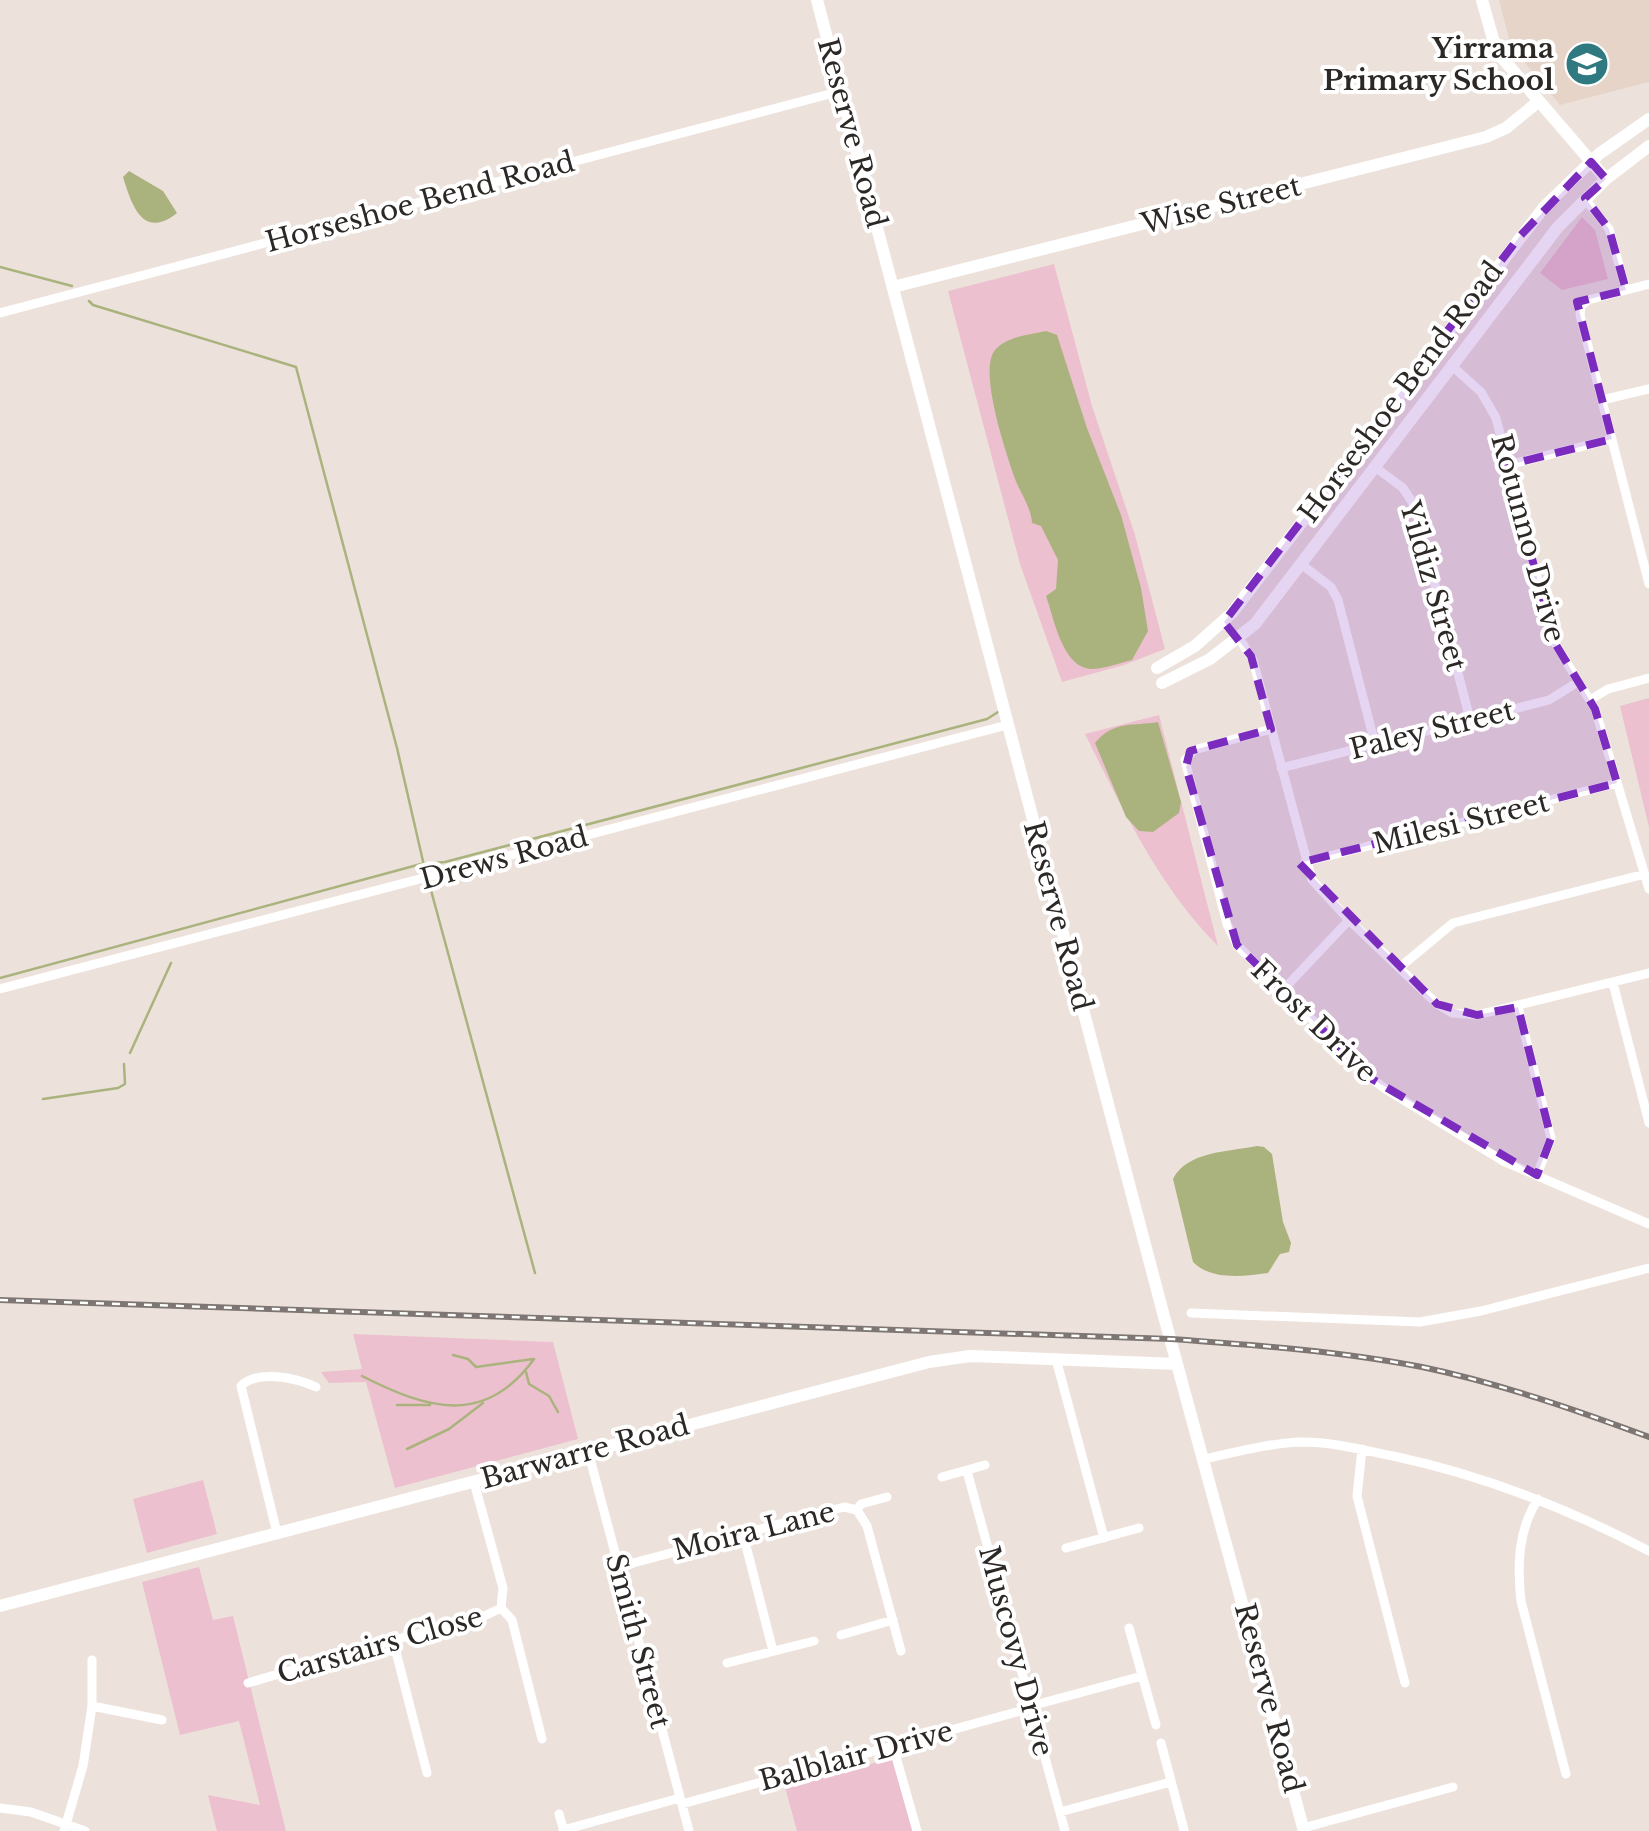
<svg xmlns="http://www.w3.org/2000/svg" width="1649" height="1831" font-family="'Libre Baskerville',serif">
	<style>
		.built { fill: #e6d4c8 }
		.green { fill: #ecc0ce }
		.water { fill: #aab37e }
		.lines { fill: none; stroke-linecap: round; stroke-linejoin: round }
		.stream { stroke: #aab37e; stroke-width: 2.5 }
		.street { stroke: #fff; stroke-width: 9 }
		.secondary { stroke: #fff; stroke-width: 12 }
		.rail-casing { stroke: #7d7672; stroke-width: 6 }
		.rail { stroke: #fff; stroke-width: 2.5; stroke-dasharray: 8; stroke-linecap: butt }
		.marked { fill: #7b2cbf; fill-opacity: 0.2; stroke: #7b2cbf; stroke-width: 8; stroke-dasharray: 20 12; stroke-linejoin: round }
		.labels { text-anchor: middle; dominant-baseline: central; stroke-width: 8; stroke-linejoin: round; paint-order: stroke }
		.poi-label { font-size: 28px; font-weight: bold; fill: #2c2826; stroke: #fff; text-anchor: end }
		.street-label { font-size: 28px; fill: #2c2826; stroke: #fff }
	</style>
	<rect width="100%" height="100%" fill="#ede2db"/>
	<path class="built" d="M1499,0H1649V82L1560,105L1511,46Z"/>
	<path class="green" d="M1582,217L1595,230L1608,279L1562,290L1540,273Z
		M1054,264L1092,406L1135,535L1165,649L1124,665L1062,682L1020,564L948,291Z
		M1649,698V827L1620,706Z
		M1159,715L1218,946C1159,887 1122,808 1085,734Z
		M353,1334L553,1342L578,1439L395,1488L366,1382L329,1383L321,1372L362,1369Z
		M203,1480L217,1534L147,1553L133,1499Z
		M199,1567L213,1620L233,1616L286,1831H217L208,1795L260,1805L239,1721L180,1735L142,1582Z
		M896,1757L917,1831H797L785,1787Z"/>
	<path class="water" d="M129,171L163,191L177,213C143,240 132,206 123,177Z
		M1046,331L1057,335L1087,428L1121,515L1141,588L1148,631L1132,660C1119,663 1104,669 1091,669C1062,667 1054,618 1046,596L1056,589L1058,560L1041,526L1032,523C1031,507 1021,494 1015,479C1006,453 978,371 995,350C1007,336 1029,335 1046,331Z
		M1158,722L1181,802L1179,813L1153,832L1139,831L1126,817L1095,743C1112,721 1133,726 1158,722Z
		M1257,1146L1264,1147L1272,1154L1283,1222L1291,1243L1289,1252L1280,1254L1268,1273C1244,1276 1212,1281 1193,1262L1173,1179C1187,1151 1228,1152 1257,1146Z"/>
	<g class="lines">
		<path class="stream" d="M0,267L72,286
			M89,301L93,305L296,367L397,748L425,870
			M429,883L535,1273
			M0,978L421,864L445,862L987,719L998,712
			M130,1053L171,963
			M43,1099L118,1088L125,1084L124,1064
			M453,1355L468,1359L476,1367L533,1359
			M526,1372L529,1384L549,1396L558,1412
			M362,1376C427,1409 485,1427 534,1359
			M397,1405H430
			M407,1449L449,1429L483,1403"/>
		<path class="street" d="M1585,199L1609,229L1626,290
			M1649,284L1588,300L1581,306L1580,315L1649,584
			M0,313L841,91
			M1451,365L1481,392L1496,418L1553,640L1595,709L1649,889
			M1602,400L1649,389
			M1508,465L1612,439
			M1375,467L1403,488L1414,505L1470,719
			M1301,564L1331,587L1338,600L1375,744
			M1239,638L1253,660L1312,880L1349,920L1437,1004L1452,1013L1477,1015L1649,973
			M1590,700L1608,689L1649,678
			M1271,729L1194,750L1185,760L1227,924L1237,945L1372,1079L1387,1090L1503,1161L1649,1224
			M1281,768L1549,700L1578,682
			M1305,862L1617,783
			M1399,968L1453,923L1645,874
			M1613,983L1649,1123
			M0,989L1007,725
			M1283,990L1349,920
			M1518,1007L1551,1138L1537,1175
			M1191,1313L1420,1322L1481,1311L1649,1268
			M1056,1359L1104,1538
			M1362,1449L1357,1496L1405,1683
			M588,1451L689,1831
			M1205,1459C1237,1452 1269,1443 1302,1442C1333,1442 1363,1450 1393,1456C1483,1475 1567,1508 1649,1551
			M967,1471L1065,1831
			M942,1477L985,1465
			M1538,1499C1518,1530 1517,1565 1521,1601L1566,1774
			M857,1510L867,1526L901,1651
			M277,1533L241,1386C258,1369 296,1378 316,1387
			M743,1534L773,1651
			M1066,1548L1139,1528
			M618,1567L844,1507L857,1510L861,1504L887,1497
			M501,1608L512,1620L542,1739
			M1129,1628L1156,1725
			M841,1635L893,1620
			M393,1640L427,1773
			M92,1660V1706
			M727,1663L814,1641
			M248,1683L393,1640L476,1620L501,1608L503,1588L474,1482
			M1031,1706L1142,1676
			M1161,1743L1184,1830
			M893,1746L917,1831
			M682,1804L1031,1708
			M0,1808L31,1812L85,1831
			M1060,1812L1171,1782
			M559,1814L564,1831
			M1303,1828L1453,1787
			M563,1830L680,1798
			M64,1831L83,1766L92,1706L162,1720"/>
		<path class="secondary" d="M817,0L1162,1309L1304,1831
			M1482,0L1493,39L1503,59L1606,179
			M893,287L1486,137L1506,128L1539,101
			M1157,668L1195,646L1232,613L1545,206L1599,154L1649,119
			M1162,683L1210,659L1255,624L1558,227L1606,179L1649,146
			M0,1606L929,1362L970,1356L1177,1364"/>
		<defs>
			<path id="rail" d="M0,1300L1171,1339C1255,1345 1339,1351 1422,1367C1499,1383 1576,1410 1649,1437"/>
		</defs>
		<use href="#rail" class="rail-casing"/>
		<use href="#rail" class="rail"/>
	</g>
	<path class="marked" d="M1591,162L1606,179L1585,198L1609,229L1626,290L1577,302L1612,439L1508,465L1553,640L1595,709L1617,783L1299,863L1437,1004L1477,1015L1518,1007L1551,1138L1537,1175L1372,1079L1237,945L1186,767L1190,751L1271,729L1251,656L1224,622L1520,236Z"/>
	<defs>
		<symbol id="school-disc" viewBox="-11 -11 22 22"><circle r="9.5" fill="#317981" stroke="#fff"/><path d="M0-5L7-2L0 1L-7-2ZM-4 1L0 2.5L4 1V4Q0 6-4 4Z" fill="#fff"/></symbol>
	</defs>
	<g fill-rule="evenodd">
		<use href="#school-disc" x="1562" y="39" width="50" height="50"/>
	</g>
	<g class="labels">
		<g class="poi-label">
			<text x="1554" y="48">Yirrama<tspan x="1554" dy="32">Primary School</tspan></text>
		</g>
		<g class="street-label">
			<text transform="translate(852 133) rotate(75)">Reserve Road</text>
			<text transform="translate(420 202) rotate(-15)">Horseshoe Bend Road</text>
			<text transform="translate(1221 205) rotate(-14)">Wise Street</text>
			<text transform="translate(1401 392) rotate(-53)">Horseshoe Bend Road</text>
			<text transform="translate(1528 538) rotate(75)">Rotunno Drive</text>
			<text transform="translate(1433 586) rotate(74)">Yildiz Street</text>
			<text transform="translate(1432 730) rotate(-14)">Paley Street</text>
			<text transform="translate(1461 823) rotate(-14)">Milesi Street</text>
			<text transform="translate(504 858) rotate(-15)">Drews Road</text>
			<text transform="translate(1058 916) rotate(75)">Reserve Road</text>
			<text transform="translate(1314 1021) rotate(44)">Frost Drive</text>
			<text transform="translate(585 1452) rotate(-15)">Barwarre Road</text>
			<text transform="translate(754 1531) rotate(-14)">Moira Lane</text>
			<text transform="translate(638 1641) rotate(75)">Smith Street</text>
			<text transform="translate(380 1645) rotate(-16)">Carstairs Close</text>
			<text transform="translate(1016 1651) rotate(75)">Muscovy Drive</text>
			<text transform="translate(1269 1698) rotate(75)">Reserve Road</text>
			<text transform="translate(856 1756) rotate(-15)">Balblair Drive</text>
		</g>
	</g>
</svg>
